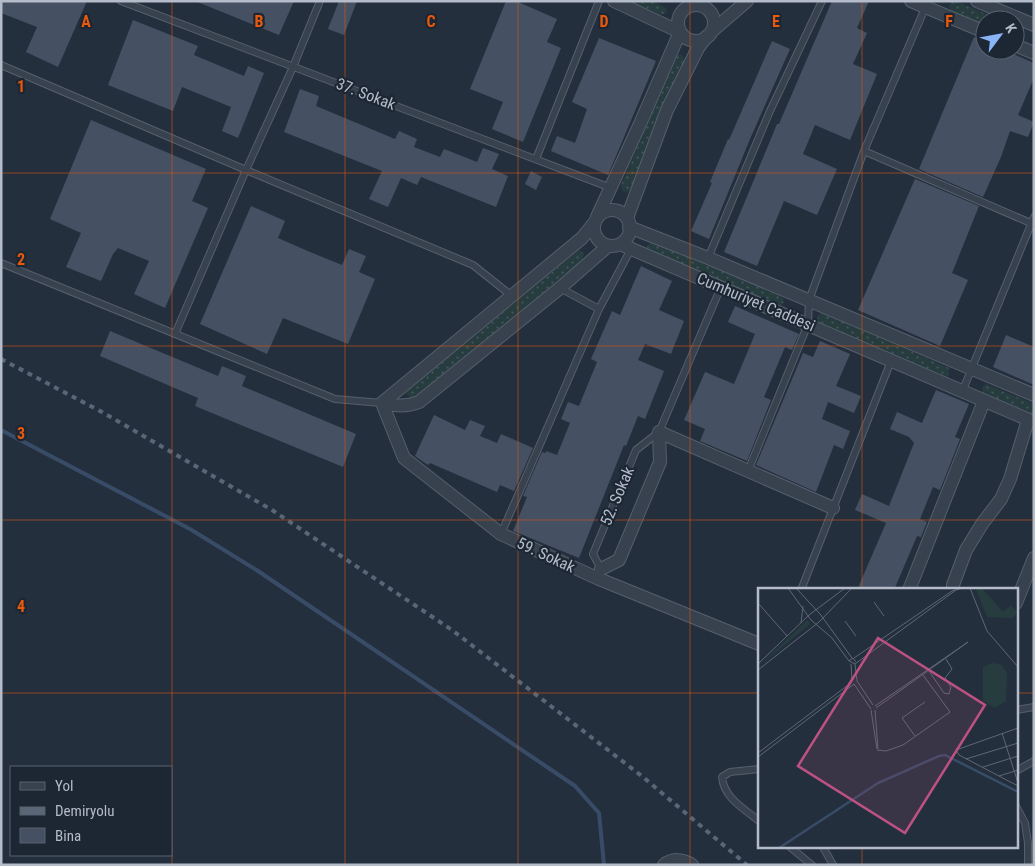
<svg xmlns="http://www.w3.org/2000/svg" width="1035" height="866" font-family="'Roboto Condensed',sans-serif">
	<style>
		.grass { fill: url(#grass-dots) }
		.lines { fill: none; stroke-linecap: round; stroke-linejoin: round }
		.stream { stroke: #394c67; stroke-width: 4 }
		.building { fill: #455162 }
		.service-casing { stroke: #565f6c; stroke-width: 8 }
		.minor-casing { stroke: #565f6c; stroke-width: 14 }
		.service { stroke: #38414e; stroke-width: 6 }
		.minor { stroke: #38414e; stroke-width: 12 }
		.rail { stroke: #5a6575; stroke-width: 4; stroke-dasharray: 5 5; stroke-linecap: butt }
		.grid { fill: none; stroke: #e8590c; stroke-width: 1; stroke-opacity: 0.55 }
		.labels { text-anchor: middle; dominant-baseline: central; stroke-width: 4.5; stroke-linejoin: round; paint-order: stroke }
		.street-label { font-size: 16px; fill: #b4bcc9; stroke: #1d2633 }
		.inset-river { fill: none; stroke: #394c67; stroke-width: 2.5 }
		.inset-road { fill: none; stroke: #5e6776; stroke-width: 1 }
		.view { fill: #bd5182; fill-opacity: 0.15; stroke: #bd5182; stroke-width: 2.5 }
		.inset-edge { fill: none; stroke: #b4bcc9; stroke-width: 2.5 }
		.grid-label { font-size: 16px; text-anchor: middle; font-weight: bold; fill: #e8590c; stroke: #1d2633; stroke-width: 4.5; stroke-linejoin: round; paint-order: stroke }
	</style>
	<defs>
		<pattern id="grass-dots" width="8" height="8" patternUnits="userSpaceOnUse" patternTransform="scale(1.25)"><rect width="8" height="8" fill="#263c3f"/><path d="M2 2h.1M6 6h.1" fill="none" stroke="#435659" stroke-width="1.8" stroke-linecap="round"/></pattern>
	</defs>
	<rect width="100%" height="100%" fill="#242f3e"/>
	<path class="grass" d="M629,1C642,1 657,0 667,9L666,13L662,15Z
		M956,1L1000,20H985V25L951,11L949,6L951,2Z
		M678,54H681L685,60L630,191L624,192L621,188V185Z
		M650,242L780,296L783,298L784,302L780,306L648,251L647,246Z
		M579,250L584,254L582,260L442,377L412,399L405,393Z
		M820,313H823L949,368V375L946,378L818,323L817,319Z
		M986,384L1034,404V414L983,393L982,388Z"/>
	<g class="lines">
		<path class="stream" d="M1,430L190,529L258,571L575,786L599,813L604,865"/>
	</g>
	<path class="building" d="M1,1H87L58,67L26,52L37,27L1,13Z
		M195,1H294L279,35Z
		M339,1H357L344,35L328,29Z
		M506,1H516L557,19L547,42L561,48L523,142L492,129L503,102L470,89Z
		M832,1H869L857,28L867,33L853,64L877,74L850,140L815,125L803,154L837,169L817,215L784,201L757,266L724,252L777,124H779Z
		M133,20L198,46L194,55L244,76L248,66L264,73L238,138L222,131L231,107L199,94L182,87L173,111L108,85Z
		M974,37L985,42V50H1004L1034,63V78L1018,115L1034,122L1028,137L1010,131L1001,157L983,197L919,169Z
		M599,38L656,61L608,175L551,151L557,136L575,143L587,109L572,102Z
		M772,41L790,49L750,139L709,239L691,231L712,183L710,182L728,139L729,140Z
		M300,89L319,96L316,106L395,139L399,131L417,139L414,147L440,157L444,149L477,162L483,148L499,154L492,169L508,176L496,207L421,177L417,185L401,178L388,207L369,199L382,171L284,132Z
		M91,120L206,169L192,201L208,208L165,308L134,294L149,261L118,248L113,254L101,281L66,267L81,233L50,219Z
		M531,171L542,177L536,190L525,184Z
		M915,179L979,206L952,273L968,280L940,346L858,310Z
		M251,206L285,221L278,238L310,252L342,265L349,249L366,256L359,272L375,279L348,344L283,318L267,354L200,324Z
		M641,266L672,281L659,310L684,321L671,354L645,344L638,360L664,371L645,419L638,416L626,446L624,445L579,558L513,531L527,497L523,496L542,452L546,453V451L557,455L570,423L561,419L568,402L579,406L597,362L591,359L612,311L620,315Z
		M735,306L799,334L792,350L785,347L764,397L771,400L747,461L700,441L705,429L684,420L705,372L734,384L755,334L728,322Z
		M110,331L218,376L222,366L246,376L242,386L356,434L343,467L195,406L198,398L100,356Z
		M1006,335L1034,347V385L993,367Z
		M820,341L850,354L836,386L861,396L854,413L828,402L822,419L850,431L843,449L834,445L816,492L756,465L803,353L813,357Z
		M936,390L969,404L955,437L960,439L940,490L933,487L920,519L927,522L921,537L917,536L894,590H857L886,523L855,510L862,494L889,506L914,443L909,437L890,429L897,412L922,423Z
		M434,415L465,430L470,420L485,426L480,436L497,443L501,434L533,448L514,491L500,485L497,492L430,463L428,465L415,456Z"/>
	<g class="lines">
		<defs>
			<path id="service" d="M121,1L611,188
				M1,65L246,170L473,265L512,296
				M864,151L1033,224
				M536,159L599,1
				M708,258L770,111L822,1
				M1,263L335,399L382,403
				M560,288L599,309
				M175,334L246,170L293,67L320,1
				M962,392L1034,217
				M748,471L808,324L809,300L864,151L928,1
				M501,534L599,309L631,249
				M601,569L593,554L636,450L659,432L721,287
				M801,590L891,361
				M1016,710L1034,707
				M759,769L730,772L722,777C724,798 743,808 759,821
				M1016,771L1034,761
				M1016,806L1025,823L1028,843V865
				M790,847L812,865
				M823,847L833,865"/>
			<path id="minor" d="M911,1L985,32
				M977,1L1034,25
				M678 23a18 18 0 1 1 36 0a18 18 0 1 1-36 0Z
				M711,32L747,1
				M1015,45L1034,53
				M594 228a18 18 0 1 1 36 0a18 18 0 1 1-36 0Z
				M597,217L640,124L680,32L614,1
				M627,218L667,110L698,48L707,36
				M629,227L708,258L1034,395
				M620,244L1034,422
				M382,403L404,458L501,534L599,579L759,644
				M382,403C396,406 406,407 419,402L560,288L608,246
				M382,403L582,238L594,223
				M601,569L619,560L660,462L659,432L833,508
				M909,590L984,401
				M953,590V585L966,550L982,524L1001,499L1010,479L1028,420
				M1016,603L1034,558
				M664,865C672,858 684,859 692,865"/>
		</defs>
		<use href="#service" class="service-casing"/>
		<use href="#minor" class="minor-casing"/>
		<use href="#service" class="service"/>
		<use href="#minor" class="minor"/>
		<path class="rail" d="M1,359L100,411L272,510L452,630L643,777L747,865"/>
	</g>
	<path class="grid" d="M172,1V865M345,1V865M518,1V865M690,1V865M862,1V590M1,173H1034M1,346H1034M1,520H1034M1,693H759M1016,693H1034M862,847V865"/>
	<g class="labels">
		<g class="street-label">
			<text transform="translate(366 94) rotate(21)">37. Sokak</text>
			<text transform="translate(756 302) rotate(23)">Cumhuriyet Caddesi</text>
			<text transform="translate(617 496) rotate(-67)">52. Sokak</text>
			<text transform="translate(546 555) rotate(25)">59. Sokak</text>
		</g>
	</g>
	<g transform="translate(758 588)">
		<rect width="260" height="260" fill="#242f3e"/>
		<path d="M224,0L245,24L253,17L260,25L254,30L229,29L218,1ZM49,32L52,36L0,79Z" fill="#263c3f"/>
		<path d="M234,75L244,77L249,86L248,113L237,120L225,113V79Z" fill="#263c3f"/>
		<path class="inset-river" d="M21,260L120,195L181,168L187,167L260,204"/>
		<path class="inset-road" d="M30,0L53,32L74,50L91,73M38,0L62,26L94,70M212,0L229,43L260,79M116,14L126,28M0,15L29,48M87,33L98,48M43,35L45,18M96,70L194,3L205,0M98,74L95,70L91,73L97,76L198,2M0,76L51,27L87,0M93,76L94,92M97,76L99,93M0,82L61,34L94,0M171,83L186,105L191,106L193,99L187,90L194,81L188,71M99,93L115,117M117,118L210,54M118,120L210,54M113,122L119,161M117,122L120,161M260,140L198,162L201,167L260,198M244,145L260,195M157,148L144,130L167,114M119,162L128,163L145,157L192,124L165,87M0,165L94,94M0,169L96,96L113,121M208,171L260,155M225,179L260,168M241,188L260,182"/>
		<path class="view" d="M120,50L227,117L147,245L40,178Z"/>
		<rect width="260" height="260" class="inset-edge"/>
	</g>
	<g class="grid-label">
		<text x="86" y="27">A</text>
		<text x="259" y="27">B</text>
		<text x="431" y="27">C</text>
		<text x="604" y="27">D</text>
		<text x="776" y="27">E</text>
		<text x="949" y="27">F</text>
		<text x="21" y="92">1</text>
		<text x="21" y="265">2</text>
		<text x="21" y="439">3</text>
		<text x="21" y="612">4</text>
	</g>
	<rect width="1035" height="866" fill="none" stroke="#b4bcc9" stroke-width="5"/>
	<rect x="10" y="766" width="162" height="90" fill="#1d2633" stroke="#59626f"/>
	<rect x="20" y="782" width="25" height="8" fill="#38414e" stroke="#59626f"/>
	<text x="55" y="791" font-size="15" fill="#b4bcc9">Yol</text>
	<rect x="20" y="807" width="25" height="8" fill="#5a6575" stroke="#59626f"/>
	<text x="55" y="816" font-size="15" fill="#b4bcc9">Demiryolu</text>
	<rect x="20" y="828" width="25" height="15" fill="#455162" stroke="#59626f"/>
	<text x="55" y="841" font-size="15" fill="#b4bcc9">Bina</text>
	<g transform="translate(1000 35) rotate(58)"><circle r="24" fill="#1d2633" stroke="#59626f"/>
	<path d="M0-4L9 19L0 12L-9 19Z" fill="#8ab4f8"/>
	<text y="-8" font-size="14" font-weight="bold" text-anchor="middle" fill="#b4bcc9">K</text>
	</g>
</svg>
